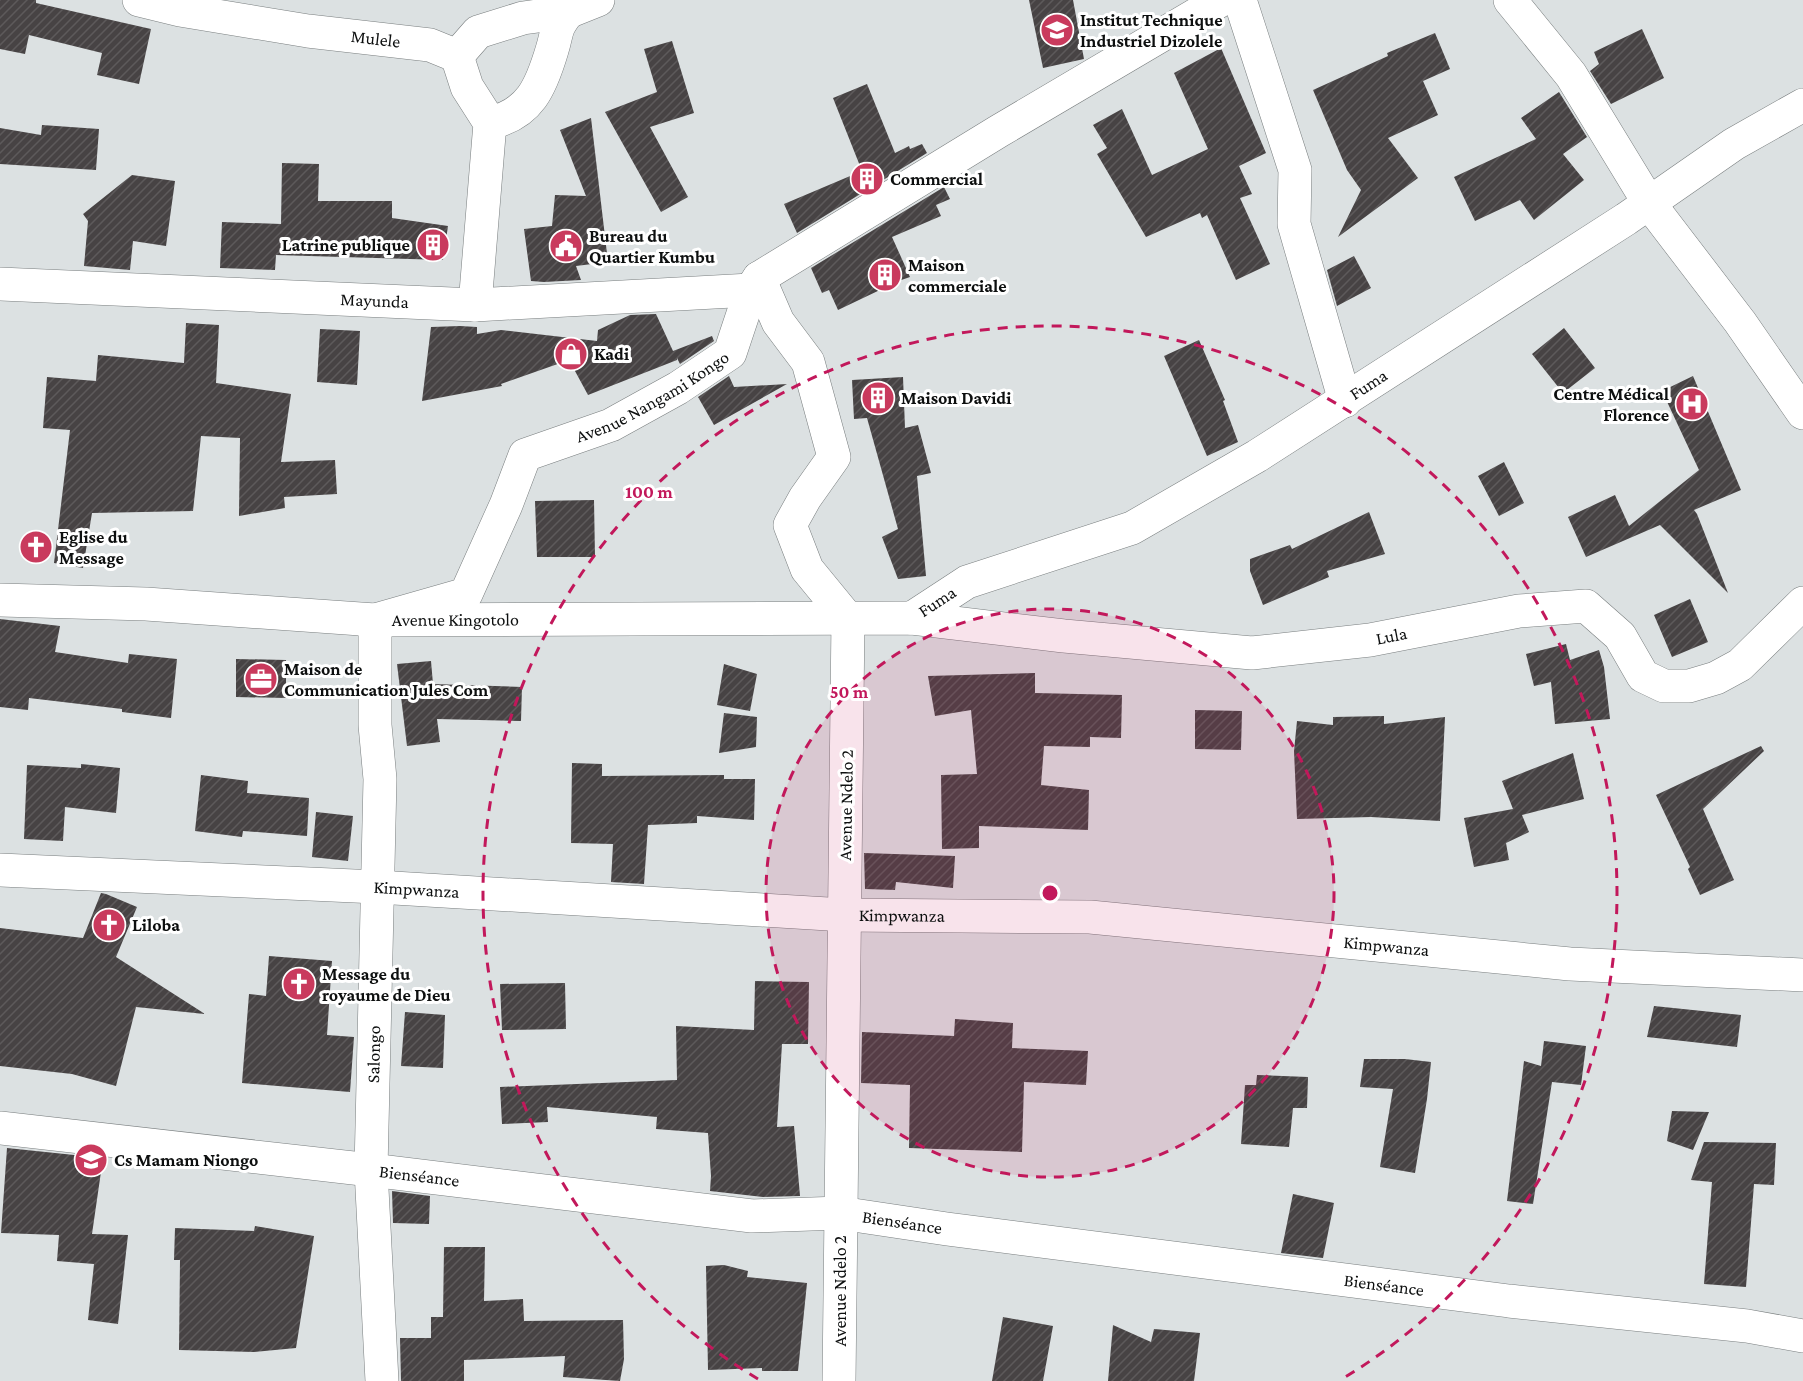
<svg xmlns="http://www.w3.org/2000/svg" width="1803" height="1381" font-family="'Crimson Pro',serif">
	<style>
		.building { fill: url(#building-hatch) }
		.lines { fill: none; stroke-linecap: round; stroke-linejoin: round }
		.minor-casing { stroke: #797e7f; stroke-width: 34 }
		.minor { stroke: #fff; stroke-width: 33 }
		.ring { fill: none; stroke: #c2185b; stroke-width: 3; stroke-dasharray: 10 8 }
		.labels { text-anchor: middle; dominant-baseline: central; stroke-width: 6; stroke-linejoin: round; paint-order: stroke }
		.poi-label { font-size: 18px; font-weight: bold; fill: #0d0f0f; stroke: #fff; text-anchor: start }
		.street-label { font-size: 18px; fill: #0d0f0f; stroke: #fff }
		.centre { fill: #c2185b; stroke: #fff; stroke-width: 3 }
		.ring-label { font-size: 18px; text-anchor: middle; font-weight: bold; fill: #c2185b; stroke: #fff; stroke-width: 6; stroke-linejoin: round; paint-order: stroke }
	</style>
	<defs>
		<pattern id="building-hatch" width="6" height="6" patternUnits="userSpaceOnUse" patternTransform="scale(1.5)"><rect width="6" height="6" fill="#474344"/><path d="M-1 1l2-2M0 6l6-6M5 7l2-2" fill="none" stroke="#5d5a5b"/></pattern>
	</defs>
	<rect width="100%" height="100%" fill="#dce1e2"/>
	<path class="building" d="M0,0H36V3L151,29L139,84L97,75L102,53L29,35L25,54L0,49Z
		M1029,0H1073L1084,59L1043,68Z
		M1642,29L1664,78L1611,104L1590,71L1599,64L1594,52Z
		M1435,33L1450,69L1423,81L1438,115L1388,138L1418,178L1338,237L1361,190L1347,170L1313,90L1388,56L1387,53Z
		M672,41L694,113L650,127L688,197L661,212L605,112L657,92L644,49Z
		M1221,48L1266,153L1239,166L1252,194L1240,198L1270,264L1236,280L1207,215L1202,218L1200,213L1146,237L1097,154L1107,148L1093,125L1122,109L1152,175L1208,149L1174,73Z
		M867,84L895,153L909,146L910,149L922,144L927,153L797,233L784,204L862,171L833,98Z
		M1559,92L1587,137L1563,154L1584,180L1534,220L1520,200L1475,221L1454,177L1536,139L1521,118Z
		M591,118L608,262L576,266L581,280L544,282L531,281L524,229L552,226L555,195L586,196L560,130Z
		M42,125L99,129L96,170L0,164V128L41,135Z
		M282,163L319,164L318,201H392V218L448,226L443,260L276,255L275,270L220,268L222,222L281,224Z
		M132,175L175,181L166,246L133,241L130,270L84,266L88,221L83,214Z
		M944,187L950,199L936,205L941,216L892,237L910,277L881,287L882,289L838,310L829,290L822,293L811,268Z
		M1354,256L1371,288L1337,306L1327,270Z
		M656,314L673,351L712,336L714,341L680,364L677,358V360L588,395L569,360L501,384L502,386L422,401L431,327L460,326L477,327V334L501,330L597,341L598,330L630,315Z
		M186,323L219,325L216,383L291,394L281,462L335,460L337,494L284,497L285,508L239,516L240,438L201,436L193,511L92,513L83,568L54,563L70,430L43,428L47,377L96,381L98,355L184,363Z
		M1564,328L1595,368L1563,393L1532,354Z
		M320,329L360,331L357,385L317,382Z
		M1199,340L1225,400L1223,401L1238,442L1207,456L1164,356Z
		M729,376L734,387L787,384L714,425L698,397Z
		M1693,376L1741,490L1694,510L1697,514L1728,593L1660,525L1586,557L1568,517L1615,495L1629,526L1699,470L1662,391Z
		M903,377L905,428L918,425L931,473L917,476L926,576L898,579L882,537L898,529L867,418L854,419L852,380Z
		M1504,462L1524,503L1499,516L1478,476Z
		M594,500L595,557H537L535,501Z
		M1369,512L1385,554L1327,571L1329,577L1263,605L1250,571V559L1290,545L1292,549Z
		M1690,599L1708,642L1672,657L1654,615Z
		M0,619L60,626L55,652L128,663L129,654L177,659L171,718L122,712V709L29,698L28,710L0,707Z
		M1566,644L1570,660L1599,650L1604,667L1610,719L1555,724L1551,682L1534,686L1526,654Z
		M236,659L286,660V698L236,697Z
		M431,661L433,684L522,687L521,721L437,719L440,742L407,746L397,664Z
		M724,664L757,674L750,711L717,705Z
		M1035,673V693L1122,695L1121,738L1090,737V747L1044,746L1041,785L1089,790L1088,830L979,826V848L942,849L941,775L977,774L971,710L935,716L928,676Z
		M1195,710L1242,711L1241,750L1195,749Z
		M724,713L757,717L756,747L719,753Z
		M1384,716V724L1445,717L1440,821L1371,817L1297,819L1294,751L1297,721L1333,725V717Z
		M1761,746L1764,751L1703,809L1734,880L1700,895L1688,869L1690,867L1656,795Z
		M1573,753L1584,799L1522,815L1529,832L1506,843L1509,860L1474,867L1464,818L1513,809L1502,781Z
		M572,763L602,764V776L724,775V779H755L754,820L697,816V823L648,825L644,884L611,882L613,844L571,843Z
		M81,764L120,768L116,813L65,807L63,841L24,839L27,765L81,768Z
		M201,775L248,781L247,793L309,798L307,836L243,831L242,837L195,831Z
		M316,812L353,816L348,861L312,857Z
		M864,853L955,856L953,888L896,882L895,890L865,889Z
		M101,893L106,894L137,907L116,957L205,1014L136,1007L116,1086L72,1074L0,1066V928L83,938Z
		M269,956L332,961L327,1035L354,1037L350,1092L242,1083L249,994L266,996Z
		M755,981L809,982L808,1044H782L777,1127L794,1126L800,1196L763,1197L710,1191L711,1176L708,1133L656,1129L657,1117L547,1107L548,1122L502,1124L500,1087L677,1080L676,1026L754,1030Z
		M565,983L566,1029L502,1030L500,984Z
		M1654,1006L1741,1015L1737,1047L1647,1037Z
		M405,1012L445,1015L443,1068L401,1066Z
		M955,1019L1013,1023L1012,1048L1088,1051L1086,1085L1024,1082L1022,1152L909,1148L910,1085L861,1083L862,1032L954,1036Z
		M1544,1041L1586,1046L1581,1085L1552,1082L1533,1204L1507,1201L1524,1061L1541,1066Z
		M1364,1059H1405L1431,1062L1427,1099L1415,1173L1380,1167L1393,1089L1360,1087Z
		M1257,1075L1308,1077L1307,1108H1293L1289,1147L1241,1144L1245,1085H1256Z
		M1672,1111L1709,1112L1693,1150L1667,1141Z
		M1704,1142L1776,1143L1774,1185L1754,1184L1746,1287L1704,1284L1712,1182L1691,1180Z
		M7,1148L103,1158L92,1234L128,1235L118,1324L88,1320L94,1264L57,1261L59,1235L1,1233Z
		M392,1191L430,1196L429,1224L393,1223Z
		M1293,1194L1334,1203L1323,1258L1281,1253Z
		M255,1226L314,1236L296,1348L254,1352L179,1350L180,1260H174L175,1228L254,1231Z
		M444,1247H485L484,1301L523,1299L524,1321L623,1320L624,1359L620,1381L563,1377L565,1356L464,1360V1381H401L400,1338H431V1317H443Z
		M724,1265L748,1271L747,1277L807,1283L798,1371H762V1368L708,1370L706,1266Z
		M1003,1317L1053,1326L1043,1381H992Z
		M1113,1325L1151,1342L1154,1329L1200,1333L1194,1381H1108Z"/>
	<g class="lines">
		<defs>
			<g id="minor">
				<path id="s1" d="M139,0L180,10L308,31L430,45L457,56L478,32L523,18L568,12L598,0"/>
				<path d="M1240,0L1295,170L1294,224L1345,401"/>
				<path d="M1510,0L1571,75L1649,203L1740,322L1803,413"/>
				<path d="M457,56L467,87L490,123L475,305"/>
				<path d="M490,123C530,114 541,87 552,50C558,31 554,30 568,12"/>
				<path d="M759,278L778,322L808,362L834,457L805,498L790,525L807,569L848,619L839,1381"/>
				<path id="s2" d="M0,284L475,305L751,290"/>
				<path id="s3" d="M0,600L146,604L375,620L912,618L1064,636L1252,653L1370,640L1519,611L1586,606L1620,636L1643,676L1664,686H1689L1716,678L1740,665L1803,603"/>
				<path id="s4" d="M912,618L967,582L1132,528L1257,456L1626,219L1734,144L1803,105"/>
				<path id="s5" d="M0,870L377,887L845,915L1090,917L1570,964L1803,975"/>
				<path id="s6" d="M0,1128L371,1170L752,1216L840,1213L947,1229L1509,1301L1747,1326L1803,1336"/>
				<path id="s7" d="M382,1381L371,1170L380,779L375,725V620L466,594L506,505L525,455L611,425L678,388L730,353L751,290L759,278L999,131L1221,0"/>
			</g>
		</defs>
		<use href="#minor" class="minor-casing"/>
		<use href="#minor" class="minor"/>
	</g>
	<circle cx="1050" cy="893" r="284" fill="#c2185b" fill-opacity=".12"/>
	<g class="ring">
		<circle cx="1050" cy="893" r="284"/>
		<path d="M758 1379A567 567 0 1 1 1342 1379"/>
	</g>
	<defs>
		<symbol id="school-disc" viewBox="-11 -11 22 22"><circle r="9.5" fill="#c93a5d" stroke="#fff"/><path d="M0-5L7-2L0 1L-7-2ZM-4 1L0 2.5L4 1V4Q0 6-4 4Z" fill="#fff"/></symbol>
		<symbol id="building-disc" viewBox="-11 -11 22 22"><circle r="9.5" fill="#c93a5d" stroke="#fff"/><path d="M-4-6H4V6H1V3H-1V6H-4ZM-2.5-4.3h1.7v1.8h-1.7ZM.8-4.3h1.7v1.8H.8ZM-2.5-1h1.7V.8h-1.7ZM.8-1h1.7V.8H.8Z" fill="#fff"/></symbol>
		<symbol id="civic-disc" viewBox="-11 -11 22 22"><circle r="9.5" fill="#c93a5d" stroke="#fff"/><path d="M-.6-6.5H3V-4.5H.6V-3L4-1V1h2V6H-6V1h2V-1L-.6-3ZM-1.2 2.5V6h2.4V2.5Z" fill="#fff"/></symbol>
		<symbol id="shop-disc" viewBox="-11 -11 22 22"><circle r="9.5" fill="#c93a5d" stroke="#fff"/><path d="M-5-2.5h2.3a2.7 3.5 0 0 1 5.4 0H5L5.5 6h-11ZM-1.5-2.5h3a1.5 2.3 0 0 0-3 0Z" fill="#fff"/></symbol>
		<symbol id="hospital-disc" viewBox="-11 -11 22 22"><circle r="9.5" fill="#c93a5d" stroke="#fff"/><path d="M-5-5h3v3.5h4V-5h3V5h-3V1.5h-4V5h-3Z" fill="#fff"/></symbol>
		<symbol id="church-disc" viewBox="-11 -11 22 22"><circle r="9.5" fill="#c93a5d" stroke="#fff"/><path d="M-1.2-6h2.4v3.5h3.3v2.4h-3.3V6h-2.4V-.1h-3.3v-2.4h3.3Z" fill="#fff"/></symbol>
		<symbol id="office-disc" viewBox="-11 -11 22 22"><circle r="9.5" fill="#c93a5d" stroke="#fff"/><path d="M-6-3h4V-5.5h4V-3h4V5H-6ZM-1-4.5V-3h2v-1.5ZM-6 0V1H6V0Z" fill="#fff"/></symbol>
	</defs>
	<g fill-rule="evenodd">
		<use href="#school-disc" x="1038" y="11" width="38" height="38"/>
		<use href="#building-disc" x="848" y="160" width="38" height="38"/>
		<use href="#building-disc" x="414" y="226" width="38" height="38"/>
		<use href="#civic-disc" x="547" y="227" width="38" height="38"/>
		<use href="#building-disc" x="866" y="256" width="38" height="38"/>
		<use href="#shop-disc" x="552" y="335" width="38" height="38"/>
		<use href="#building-disc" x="859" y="379" width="38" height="38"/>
		<use href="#hospital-disc" x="1673" y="385" width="38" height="38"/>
		<use href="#church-disc" x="17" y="528" width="38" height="38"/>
		<use href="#office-disc" x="242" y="660" width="38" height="38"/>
		<use href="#church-disc" x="90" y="906" width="38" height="38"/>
		<use href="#church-disc" x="280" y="965" width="38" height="38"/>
		<use href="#school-disc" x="72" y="1141" width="38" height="38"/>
	</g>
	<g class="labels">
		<g class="poi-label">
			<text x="1080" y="20">Institut Technique<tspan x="1080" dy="21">Industriel Dizolele</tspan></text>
			<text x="890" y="179">Commercial</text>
			<text x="589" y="236">Bureau du<tspan x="589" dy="21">Quartier Kumbu</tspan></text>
			<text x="410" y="245" text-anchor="end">Latrine publique</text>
			<text x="908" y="265">Maison<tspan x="908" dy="21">commerciale</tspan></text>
			<text x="594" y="354">Kadi</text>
			<text x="1669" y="394" text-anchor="end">Centre Médical<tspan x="1669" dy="21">Florence</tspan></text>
			<text x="901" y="398">Maison Davidi</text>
			<text x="59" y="537">Eglise du<tspan x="59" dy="21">Message</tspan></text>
			<text x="284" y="669">Maison de<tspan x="284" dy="21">Communication Jules Com</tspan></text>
			<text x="132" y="925">Liloba</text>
			<text x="322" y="974">Message du<tspan x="322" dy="21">royaume de Dieu</tspan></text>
			<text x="114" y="1160">Cs Mamam Niongo</text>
		</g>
		<g class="street-label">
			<text stroke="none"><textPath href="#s1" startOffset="240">Mulele</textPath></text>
			<text stroke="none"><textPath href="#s2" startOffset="375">Mayunda</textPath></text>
			<text stroke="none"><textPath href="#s4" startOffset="516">Fuma</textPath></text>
			<text stroke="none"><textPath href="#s7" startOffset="1148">Avenue Nangami Kongo</textPath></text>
			<text stroke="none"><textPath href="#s4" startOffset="30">Fuma</textPath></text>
			<text stroke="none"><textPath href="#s3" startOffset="456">Avenue Kingotolo</textPath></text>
			<text stroke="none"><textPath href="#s3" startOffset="1395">Lula</textPath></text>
			<text transform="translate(846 805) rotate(-89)">Avenue Ndelo 2</text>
			<text stroke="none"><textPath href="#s5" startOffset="417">Kimpwanza</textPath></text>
			<text stroke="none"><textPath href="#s5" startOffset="903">Kimpwanza</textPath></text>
			<text stroke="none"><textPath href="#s5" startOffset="1389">Kimpwanza</textPath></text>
			<text stroke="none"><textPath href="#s7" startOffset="327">Salongo</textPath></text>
			<text stroke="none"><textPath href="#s6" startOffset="422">Bienséance</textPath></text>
			<text stroke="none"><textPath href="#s6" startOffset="908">Bienséance</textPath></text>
			<text stroke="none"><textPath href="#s6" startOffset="1394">Bienséance</textPath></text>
			<text transform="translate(840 1291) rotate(-90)">Avenue Ndelo 2</text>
		</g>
	</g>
	<circle cx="1050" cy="893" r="9" class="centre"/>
	<g class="ring-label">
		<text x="649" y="498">100 m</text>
		<text x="849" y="698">50 m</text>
	</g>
</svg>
